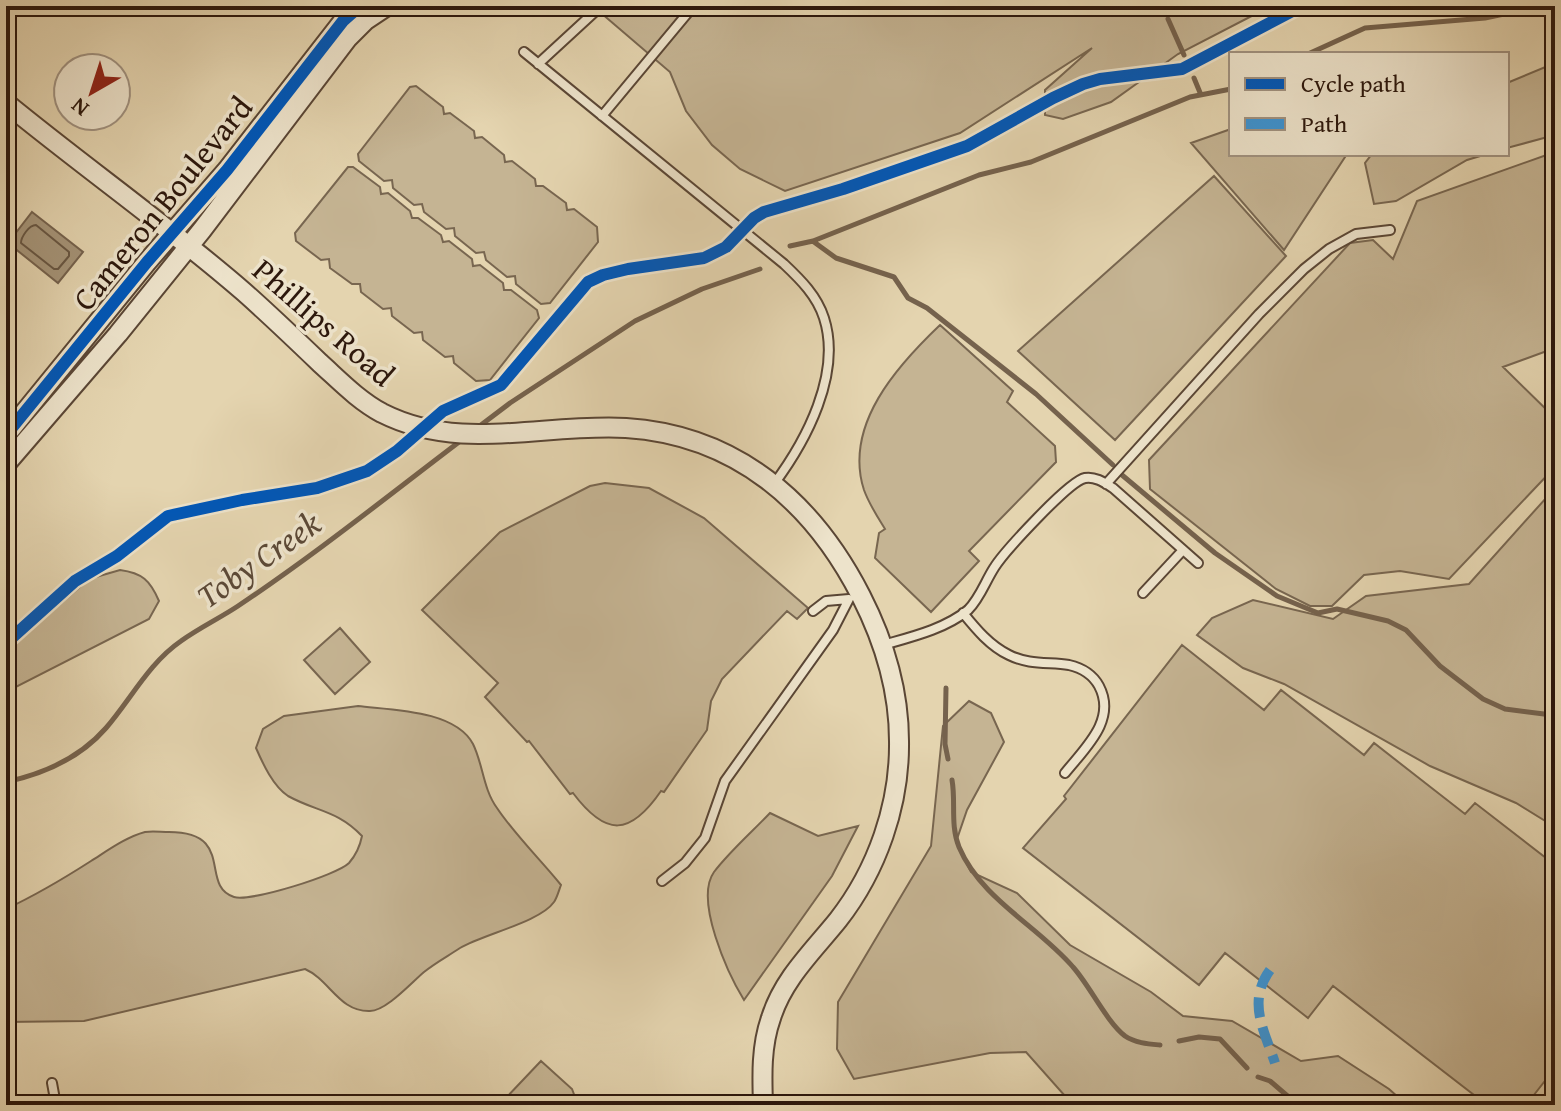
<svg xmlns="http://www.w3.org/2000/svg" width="1561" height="1111" font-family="'Gentium Book Plus',serif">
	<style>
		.green { fill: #c5b493; stroke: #786650; stroke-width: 2 }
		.water { fill: #a59478; stroke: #75624d; stroke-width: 2 }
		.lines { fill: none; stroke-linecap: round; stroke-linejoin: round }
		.shore { stroke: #685642; stroke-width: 2 }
		.stream { stroke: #75624d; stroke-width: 5 }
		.service-casing { stroke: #5a4635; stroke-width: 12 }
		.tertiary-casing { stroke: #5a4635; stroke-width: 22 }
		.service { stroke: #ede3cb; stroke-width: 8 }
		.tertiary { stroke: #ede3cb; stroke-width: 18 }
		.quiet { stroke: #3c93d2; stroke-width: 10; stroke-dasharray: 20 10; stroke-linecap: butt }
		.cycleway-casing { stroke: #ede3cb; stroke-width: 17 }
		.cycleway { stroke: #0057b8; stroke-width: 12 }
		.labels { text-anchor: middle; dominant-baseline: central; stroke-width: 7; stroke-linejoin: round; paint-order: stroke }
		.street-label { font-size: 32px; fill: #2c170c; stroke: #ede3cb }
		.water-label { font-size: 34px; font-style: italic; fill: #5c4937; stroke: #ede3cb }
	</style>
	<rect width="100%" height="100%" fill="#e4d4af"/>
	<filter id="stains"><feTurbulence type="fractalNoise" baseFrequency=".0025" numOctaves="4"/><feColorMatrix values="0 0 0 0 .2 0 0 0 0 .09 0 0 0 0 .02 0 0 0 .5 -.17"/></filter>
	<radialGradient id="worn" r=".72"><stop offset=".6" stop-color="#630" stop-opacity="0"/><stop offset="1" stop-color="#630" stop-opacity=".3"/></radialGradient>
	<path class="green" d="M1271,6L1178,54L1111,102L1063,119L1045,115V90L1092,48L960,133L785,191L740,169L712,145L686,111L670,72L594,7Z
		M1555,63V135L1507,148V83Z
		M416,86L443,107L444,114L450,113L474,131L475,138L482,137L504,155L505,162L512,161L535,179L536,186H543L566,203L567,210L574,209L597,227L598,242L550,303L541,304L516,284L515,276L507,277L486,260L484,252L476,253L455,236L454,228L446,229L424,212L422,204L414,205L393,188L392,180L384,181L359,161L358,154L410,87Z
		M1231,129V154H1347L1284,250L1191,143Z
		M1555,152V348L1503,367L1555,418V467L1449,579L1400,571L1364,575L1332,606H1310L1276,589L1150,489L1149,460L1350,243L1373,240L1393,259L1417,201Z
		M1372,154H1487L1467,160L1396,201L1374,204L1365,163Z
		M348,167H353L380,187L381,194L388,193L410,211L412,218H418L441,235L443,242L449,241L472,259L473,266L480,265L503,283L504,290H511L537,310L539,318L490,380L476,381L454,363L453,356L445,357L423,340L422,332L414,333L392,316L391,308L383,309L361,292L360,284H352L330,268L329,259L321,260L296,241L295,233Z
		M1214,176L1286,256L1115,440L1018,351Z
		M940,325L1013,391L1007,402L1055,446L1056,462L969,551L979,561L931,612L875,558L879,533L885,529C877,516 869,504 864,490C843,425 898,365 940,325Z
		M605,483L649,488L704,518L808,608L797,619L787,611L722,679L711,701L707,730L664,792L661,791C630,836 606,837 573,793L570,794L529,741L527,742L485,697L498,683L422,610L500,532L590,486Z
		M1555,488V827L1516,803L1430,766L1284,684L1243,668L1197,635L1212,618L1253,600L1333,619L1366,596L1469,584Z
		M120,570C142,573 150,580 159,601L149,619L10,690L6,689V653L13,645L89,579Z
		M340,628L370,662L335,694L304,660Z
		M1182,645L1264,710L1281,690L1364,755L1374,743L1465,814L1475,803L1555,865V1068L1526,1105H1487L1333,986L1308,1018L1225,953L1199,985L1023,848L1066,799L1064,796Z
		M969,701L991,713L1004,742L967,810L956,842L971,872L1017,893L1070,945L1151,992L1183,1016L1232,1021L1301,1061L1338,1056L1389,1089L1407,1105H1073L1026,1052L990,1053L854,1079L837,1049L838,1002L931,846L943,726Z
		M358,706C392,710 455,710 473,744C483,764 483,789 497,808C515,835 540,859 561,885C559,890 557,898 554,902C540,922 484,934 460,948C448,956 435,963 424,972C411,983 386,1011 370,1011C339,1012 330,980 305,969L84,1021L6,1022V909C36,895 63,879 91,861C107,851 126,837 145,832C152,831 161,832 169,832C236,832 199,886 234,897C251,902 337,875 349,863C356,855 360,846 362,836C337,810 317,812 288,796C273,786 263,764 256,748L263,729L284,716Z
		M770,813L818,836L858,826L832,876L744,1000C728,974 694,900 714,872C730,851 752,832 770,813Z
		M541,1061L572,1089L578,1105H480L504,1100Z"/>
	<path class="water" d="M32,212L83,252L58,283L8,243Z"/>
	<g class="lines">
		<path class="shore" d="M36,225L69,252V256L58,269H54L21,243C21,237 29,225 36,225Z"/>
		<path class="stream" d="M1168,19L1184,55
			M1308,54L1365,28L1485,18L1523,10L1528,6
			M1194,78L1201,95
			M814,242L836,258L894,277L908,298L927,308L1036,394L1113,465
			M790,246L813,241L979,175L1031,162L1190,97L1231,89
			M477,428L510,403L635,321L702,289L760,269
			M1122,475L1215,553L1277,596L1318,613L1337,609L1388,621L1406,630L1440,666L1483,699L1505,709L1544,714L1555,712
			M946,688L945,744L948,759
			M952,780C956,802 950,825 959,847C981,899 1038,926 1073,967C1090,986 1106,1021 1125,1036C1135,1043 1149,1044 1160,1045
			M6,782C43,774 80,758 106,728C131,699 149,663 181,641C199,628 220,618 238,606C316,554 389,495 463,439
			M1179,1041L1199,1037L1220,1039L1247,1068
			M1258,1077L1270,1081L1298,1105"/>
		<defs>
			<path id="service" d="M524,52L784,264C801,280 817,296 824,318C842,374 806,441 774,484
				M538,64L601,6
				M602,116L691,9
				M1106,484L1259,314L1304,269L1329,249L1356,234L1390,230
				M1143,593L1183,550
				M963,613C976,629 990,646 1009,655C1029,665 1048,662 1069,665C1082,668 1093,675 1099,686C1117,720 1085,748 1065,773
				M883,645C911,637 945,629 968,610C980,598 985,582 994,568C1003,553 1069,481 1085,478C1095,476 1105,483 1113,488L1198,563
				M662,881L685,863L705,838L725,781L833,630L849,599L826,601L813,611
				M52,1083L56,1105"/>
			<path id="tertiary" d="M6,103C84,167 168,226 244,292C270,315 295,339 320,363C340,381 358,400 382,413C461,453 543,423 626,428C736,435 813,502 861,596C884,641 899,690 899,741C900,805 877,870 838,920C813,951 783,979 771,1018C761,1046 762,1076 763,1105
				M6,435L147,262L227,170L343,21L360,6
				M6,464L118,334L202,230L347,39L366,20L387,6"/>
		</defs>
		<use href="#service" class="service-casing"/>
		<use href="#tertiary" class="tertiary-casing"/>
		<use href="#service" class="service"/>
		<use href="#tertiary" class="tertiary"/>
		<path class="quiet" d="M1270,970C1247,1002 1264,1030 1275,1063"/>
		<defs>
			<path id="cycleway" d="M6,435L147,262L227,170L343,21L360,6
				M6,643L75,581L117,556L168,516L242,500L317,488L367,471L397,451L443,411L501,385L588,282L603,275L628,269L704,258L726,247L754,218L764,212L843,189L967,146L1053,98L1083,84L1100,79L1182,69L1302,6"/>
		</defs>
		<use href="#cycleway" class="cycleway-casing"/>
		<use href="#cycleway" class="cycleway"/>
	</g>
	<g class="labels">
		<g class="street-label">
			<text transform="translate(162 203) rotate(-51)">Cameron Boulevard</text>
			<text transform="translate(324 322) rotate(41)">Phillips Road</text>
		</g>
		<g class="water-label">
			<text transform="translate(258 559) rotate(-35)">Toby Creek</text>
		</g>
	</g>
	<rect width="1561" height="1111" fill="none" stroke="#e4d4af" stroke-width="32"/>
	<rect x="8" y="8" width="1545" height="1095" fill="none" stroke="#2c170c" stroke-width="4"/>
	<rect x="16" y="16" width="1529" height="1079" fill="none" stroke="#2c170c" stroke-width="2"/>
	<rect x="1229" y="52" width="280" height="104" fill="#ede3cb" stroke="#a0917f" stroke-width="2"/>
	<rect x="1245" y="78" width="40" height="12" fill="#0057b8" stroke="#a0917f" stroke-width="2"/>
	<text x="1301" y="92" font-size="24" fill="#2c170c">Cycle path</text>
	<rect x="1245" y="118" width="40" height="12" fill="#3c93d2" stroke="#a0917f" stroke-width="2"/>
	<text x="1301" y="132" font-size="24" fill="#2c170c">Path</text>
	<g transform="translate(92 92) rotate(219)"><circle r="38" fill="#ede3cb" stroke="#a0917f" stroke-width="2"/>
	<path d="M0-6L14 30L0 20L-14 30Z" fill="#8f2418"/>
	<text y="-12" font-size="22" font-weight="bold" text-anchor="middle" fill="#2c170c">N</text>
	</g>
	<rect width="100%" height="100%" filter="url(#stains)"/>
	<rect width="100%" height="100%" fill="url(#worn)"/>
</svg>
